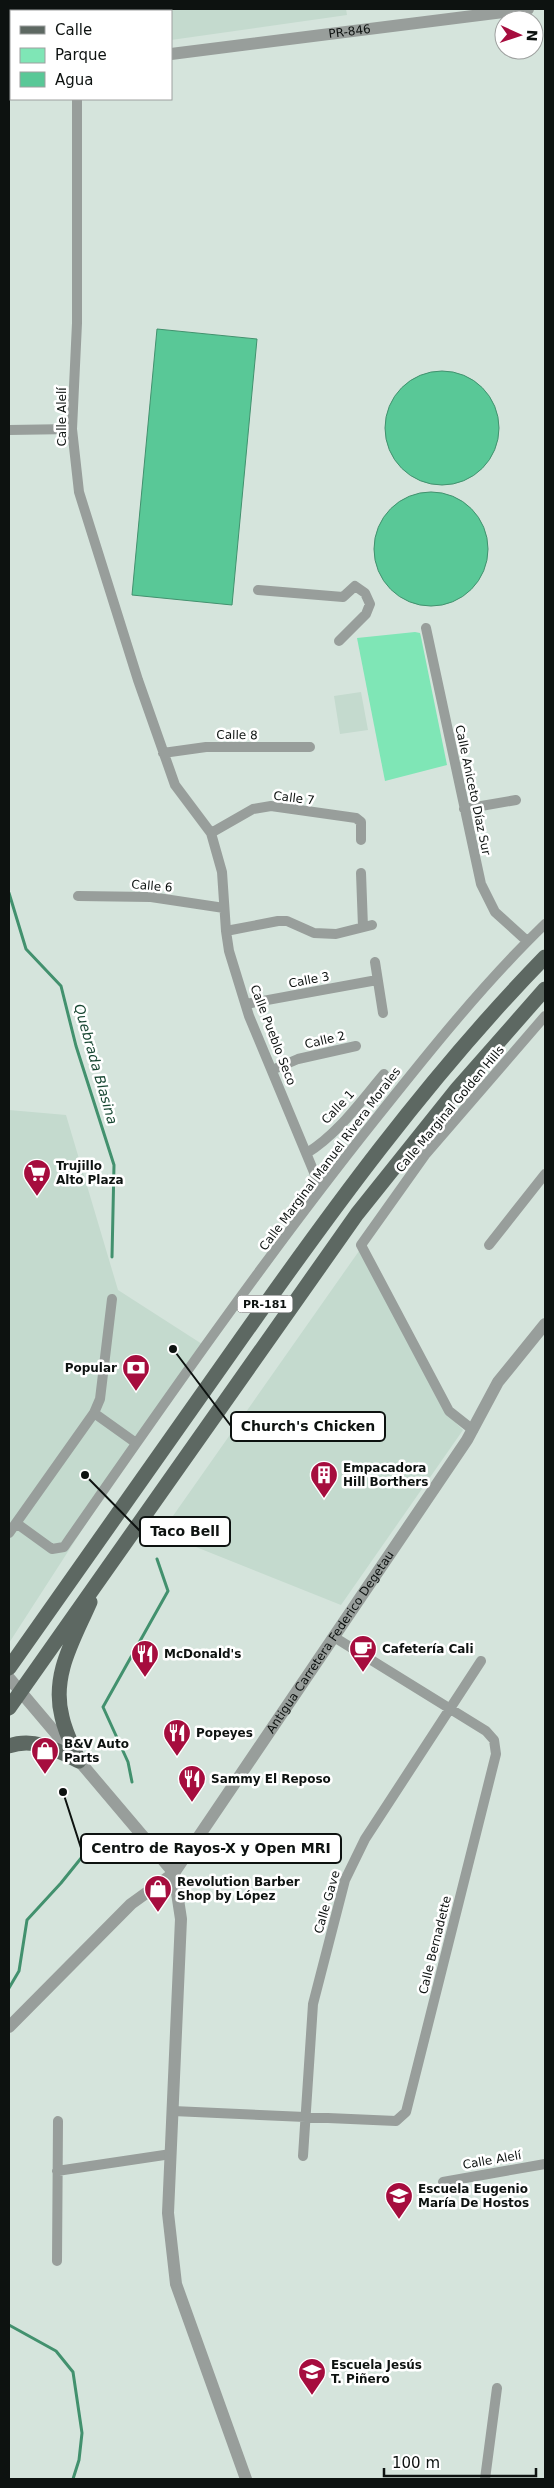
<svg xmlns="http://www.w3.org/2000/svg" width="554" height="2488" font-family="'DejaVu Sans',sans-serif">
	<style>
		.built { fill: #c4dace }
		.green { fill: #7fe6b6 }
		.water { fill: #59c897; stroke: #42916e }
		.lines { fill: none; stroke-linecap: round; stroke-linejoin: round }
		.stream { stroke: #42916e; stroke-width: 3 }
		.minor { stroke: #989e9b; stroke-width: 10 }
		.tertiary { stroke: #989e9b; stroke-width: 12 }
		.primary { stroke: #5d6862; stroke-width: 15 }
		.labels { text-anchor: middle; dominant-baseline: central; stroke-width: 5; stroke-linejoin: round; paint-order: stroke }
		.shield { fill: #fff; stroke: #565958; stroke-width: 1 }
		.shield-label { font-size: 11px; font-weight: bold; fill: #0d1210 }
		.street-label { font-size: 12px; fill: #0d1210; stroke: #fff }
		.poi-label { font-size: 12px; font-weight: bold; fill: #0d1210; stroke: #fff; text-anchor: start }
		.water-label { font-size: 14px; font-style: italic; fill: #194833; stroke: #fff }
		.leader { fill: none; stroke: #0d1210; stroke-width: 2 }
		.callout-dot { fill: #0d1210; stroke: #fff; stroke-width: 2 }
		.callout { fill: #fff; stroke: #0d1210; stroke-width: 2 }
		.callout-label { font-size: 14px; text-anchor: middle; font-weight: bold; fill: #0d1210 }
	</style>
	<rect width="100%" height="100%" fill="#d5e4dc"/>
	<path class="built" d="M93,9H346L347,15L171,40V11H93Z
		M361,692L368,730L340,734L334,696Z
		M9,1110L66,1115L118,1290L202,1344L9,1643Z
		M359,1251L447,1414L463,1430L341,1605L161,1533Z"/>
	<path class="green" d="M415,632L420,633L421,637L447,765L385,781L357,638Z"/>
	<path class="water" d="M157,329L257,339L232,605L132,595Z
		M385 428a57 57 0 1 1 114 0a57 57 0 1 1-114 0Z
		M374 549a57 57 0 1 1 114 0a57 57 0 1 1-114 0Z"/>
	<g class="lines">
		<path class="stream" d="M9,893L26,949L61,986L76,1046L114,1165L112,1257
			M132,1782L128,1762L103,1707L168,1591L157,1559
			M9,1988L19,1971L27,1920L61,1883L86,1852
			M9,2325L56,2351L73,2372L82,2433L79,2460L73,2479"/>
		<path class="minor" d="M9,18L11,17
			M77,99V323L72,429L79,492L138,680L175,785L211,833L222,872L226,931L229,951L249,1016L316,1177L323,1185
			M9,430L72,429
			M258,590L343,597L355,586L365,593L370,604L366,614L339,641
			M426,628L481,884L495,912L527,941
			M163,753L206,747H310
			M464,809L516,800
			M211,833L253,809L271,806L356,818L361,822V840
			M361,873L363,927
			M78,896L151,897L224,908
			M226,931L278,921H287L314,933L336,934L372,925
			M375,962L383,1013
			M246,1004L377,980
			M272,1070L298,1059L356,1046
			M307,1153C338,1134 361,1101 384,1074
			M489,1245L545,1174
			M94,1413L136,1443
			M473,1430L449,1411L361,1245L425,1155L545,1016
			M16,1523L52,1549L64,1547C164,1403 265,1258 374,1121C428,1053 483,984 545,924
			M9,1533L94,1413L100,1399L112,1299
			M173,2111L396,2121L406,2112L496,1754L494,1740L486,1731L334,1637
			M303,2156L313,2004L345,1880L365,1839L481,1661
			M57,2171L171,2154
			M443,2182L545,2164
			M57,2261L58,2121
			M485,2479L497,2388"/>
		<g class="tertiary">
			<path d="M78,9V11"/>
			<path id="s1" d="M171,54L528,9"/>
			<path d="M9,86L11,85"/>
			<path d="M9,1678L174,1873L181,1919L168,2213L176,2284L246,2479"/>
			<path id="s2" d="M9,2027L131,1904L174,1873L467,1440L498,1382L545,1324"/>
		</g>
		<path class="primary" d="M9,1668C83,1563 157,1458 231,1353C328,1215 427,1078 545,957
			M9,1708L357,1214L457,1089L545,989
			M9,1746C34,1737 57,1750 79,1761
			M79,1761C73,1747 65,1732 62,1717C51,1675 74,1639 90,1602"/>
	</g>
	<defs>
		<symbol id="supermarket-pin" viewBox="-11 -11 22 30"><path d="M0 17L-7.5 6A9.5 9.5 0 1 1 7.5 6Z" fill="#a60d3e" stroke="#fff"/><path d="M-6-5.5h2.5l.6 2H6L4.5 2H-2.5L-4.4-4H-6ZM-1.5 3.2a1.3 1.3 0 1 0 .1 0ZM3 3.2a1.3 1.3 0 1 0 .1 0Z" fill="#fff"/></symbol>
		<symbol id="bank-pin" viewBox="-11 -11 22 30"><path d="M0 17L-7.5 6A9.5 9.5 0 1 1 7.5 6Z" fill="#a60d3e" stroke="#fff"/><path d="M-6-4H6V4H-6ZM0-2.3a2.3 2.3 0 1 0 0 4.6a2.3 2.3 0 1 0 0-4.6Z" fill="#fff"/></symbol>
		<symbol id="building-pin" viewBox="-11 -11 22 30"><path d="M0 17L-7.5 6A9.5 9.5 0 1 1 7.5 6Z" fill="#a60d3e" stroke="#fff"/><path d="M-4-6H4V6H1V3H-1V6H-4ZM-2.5-4.3h1.7v1.8h-1.7ZM.8-4.3h1.7v1.8H.8ZM-2.5-1h1.7V.8h-1.7ZM.8-1h1.7V.8H.8Z" fill="#fff"/></symbol>
		<symbol id="cafe-pin" viewBox="-11 -11 22 30"><path d="M0 17L-7.5 6A9.5 9.5 0 1 1 7.5 6Z" fill="#a60d3e" stroke="#fff"/><path d="M-5.5-4.5H6V0H3Q3 3.5 0 3.5H-2.5Q-5.5 3.5-5.5 0ZM3-3.2v2h1.7v-2ZM-6 4.5H4V6H-6Z" fill="#fff"/></symbol>
		<symbol id="restaurant-pin" viewBox="-11 -11 22 30"><path d="M0 17L-7.5 6A9.5 9.5 0 1 1 7.5 6Z" fill="#a60d3e" stroke="#fff"/><path d="M-5-6h1v4h1v-4h1v4h1v-4h1v5L-1.5 .5V6h-2V.5L-5-1ZM5-6V6H3V1.5H1.5Q1.5-4 5-6Z" fill="#fff"/></symbol>
		<symbol id="shop-pin" viewBox="-11 -11 22 30"><path d="M0 17L-7.5 6A9.5 9.5 0 1 1 7.5 6Z" fill="#a60d3e" stroke="#fff"/><path d="M-5-2.5h2.3a2.7 3.5 0 0 1 5.4 0H5L5.5 6h-11ZM-1.5-2.5h3a1.5 2.3 0 0 0-3 0Z" fill="#fff"/></symbol>
		<symbol id="school-pin" viewBox="-11 -11 22 30"><path d="M0 17L-7.5 6A9.5 9.5 0 1 1 7.5 6Z" fill="#a60d3e" stroke="#fff"/><path d="M0-5L7-2L0 1L-7-2ZM-4 1L0 2.5L4 1V4Q0 6-4 4Z" fill="#fff"/></symbol>
	</defs>
	<g fill-rule="evenodd">
		<use href="#supermarket-pin" x="21" y="1157" width="32" height="43"/>
		<use href="#bank-pin" x="120" y="1352" width="32" height="43"/>
		<use href="#building-pin" x="308" y="1459" width="32" height="43"/>
		<use href="#cafe-pin" x="347" y="1633" width="32" height="43"/>
		<use href="#restaurant-pin" x="129" y="1638" width="32" height="43"/>
		<use href="#restaurant-pin" x="161" y="1717" width="32" height="43"/>
		<use href="#shop-pin" x="29" y="1735" width="32" height="43"/>
		<use href="#restaurant-pin" x="176" y="1763" width="32" height="43"/>
		<use href="#shop-pin" x="142" y="1873" width="32" height="43"/>
		<use href="#school-pin" x="383" y="2180" width="32" height="43"/>
		<use href="#school-pin" x="296" y="2356" width="32" height="43"/>
	</g>
	<g class="labels">
		<rect class="shield" x="237.5" y="1295.5" width="55" height="17" rx="4"/>
		<g class="shield-label">
			<text x="265" y="1304">PR-181</text>
		</g>
		<g class="street-label">
			<text stroke="none"><textPath href="#s1" startOffset="180">PR-846</textPath></text>
			<text transform="translate(62 417) rotate(-90)">Calle Alelí</text>
			<text transform="translate(237 735) rotate(1)">Calle 8</text>
			<text transform="translate(473 790) rotate(78)">Calle Aniceto Díaz Sur</text>
			<text transform="translate(294 798) rotate(7)">Calle 7</text>
			<text transform="translate(152 886) rotate(5)">Calle 6</text>
			<text transform="translate(309 980) rotate(-11)">Calle 3</text>
			<text transform="translate(273 1035) rotate(69)">Calle Pueblo Seco</text>
			<text transform="translate(325 1040) rotate(-13)">Calle 2</text>
			<text transform="translate(338 1107) rotate(-47)">Calle 1</text>
			<text transform="translate(450 1109) rotate(-50)">Calle Marginal Golden Hills</text>
			<text transform="translate(330 1159) rotate(-53)">Calle Marginal Manuel Rivera Morales</text>
			<text stroke="none"><textPath href="#s2" startOffset="505">Antigua Carretera Federico Degetau</textPath></text>
			<text transform="translate(327 1902) rotate(-74)">Calle Gave</text>
			<text transform="translate(435 1945) rotate(-76)">Calle Bernadette</text>
			<text transform="translate(492 2160) rotate(-10)">Calle Alelí</text>
		</g>
		<g class="poi-label">
			<text x="56" y="1166">Trujillo<tspan x="56" dy="14">Alto Plaza</tspan></text>
			<text x="117" y="1368" text-anchor="end">Popular</text>
			<text x="343" y="1468">Empacadora<tspan x="343" dy="14">Hill Borthers</tspan></text>
			<text x="382" y="1649">Cafetería Cali</text>
			<text x="164" y="1654">McDonald's</text>
			<text x="196" y="1733">Popeyes</text>
			<text x="64" y="1744">B&amp;V Auto<tspan x="64" dy="14">Parts</tspan></text>
			<text x="211" y="1779">Sammy El Reposo</text>
			<text x="177" y="1882">Revolution Barber<tspan x="177" dy="14">Shop by López</tspan></text>
			<text x="418" y="2189">Escuela Eugenio<tspan x="418" dy="14">María De Hostos</tspan></text>
			<text x="331" y="2365">Escuela Jesús<tspan x="331" dy="14">T. Piñero</tspan></text>
		</g>
		<g class="water-label">
			<text transform="translate(96 1064) rotate(74)">Quebrada Blasina</text>
		</g>
	</g>
	<path class="leader" d="M173 1349L231 1426M85 1475L140 1531M63 1792L81 1848"/>
	<g class="callout-dot">
		<circle cx="173" cy="1349" r="5"/>
		<circle cx="85" cy="1475" r="5"/>
		<circle cx="63" cy="1792" r="5"/>
	</g>
	<g class="callout">
		<rect x="231" y="1412" width="154" height="29" rx="5"/>
		<rect x="140" y="1517" width="90" height="29" rx="5"/>
		<rect x="81" y="1834" width="260" height="29" rx="5"/>
	</g>
	<g class="callout-label">
		<text x="308" y="1431">Church's Chicken</text>
		<text x="185" y="1536">Taco Bell</text>
		<text x="211" y="1853">Centro de Rayos-X y Open MRI</text>
	</g>
	<rect width="554" height="2488" fill="none" stroke="#0d1210" stroke-width="20"/>
	<rect x="10" y="10" width="162" height="90" fill="#ffffff" stroke="#9ea09f"/>
	<rect x="20" y="26" width="25" height="8" fill="#5d6862" stroke="#9ea09f"/>
	<text x="55" y="35" font-size="15" fill="#0d1210">Calle</text>
	<rect x="20" y="48" width="25" height="15" fill="#7fe6b6" stroke="#9ea09f"/>
	<text x="55" y="60" font-size="15" fill="#0d1210">Parque</text>
	<rect x="20" y="72" width="25" height="15" fill="#59c897" stroke="#9ea09f"/>
	<text x="55" y="85" font-size="15" fill="#0d1210">Agua</text>
	<g transform="translate(519 35) rotate(93)"><circle r="24" fill="#ffffff" stroke="#9ea09f"/>
	<path d="M0-4L9 19L0 12L-9 19Z" fill="#a60d3e"/>
	<text y="-8" font-size="14" font-weight="bold" text-anchor="middle" fill="#0d1210">N</text>
	</g>
	<path d="M384 2468v8h152v-8" fill="none" stroke="#0d1210" stroke-width="2.5"/>
	<text x="392" y="2468" font-size="15" fill="#0d1210" stroke="#ffffff" stroke-width="4" paint-order="stroke">100 m</text>
</svg>
